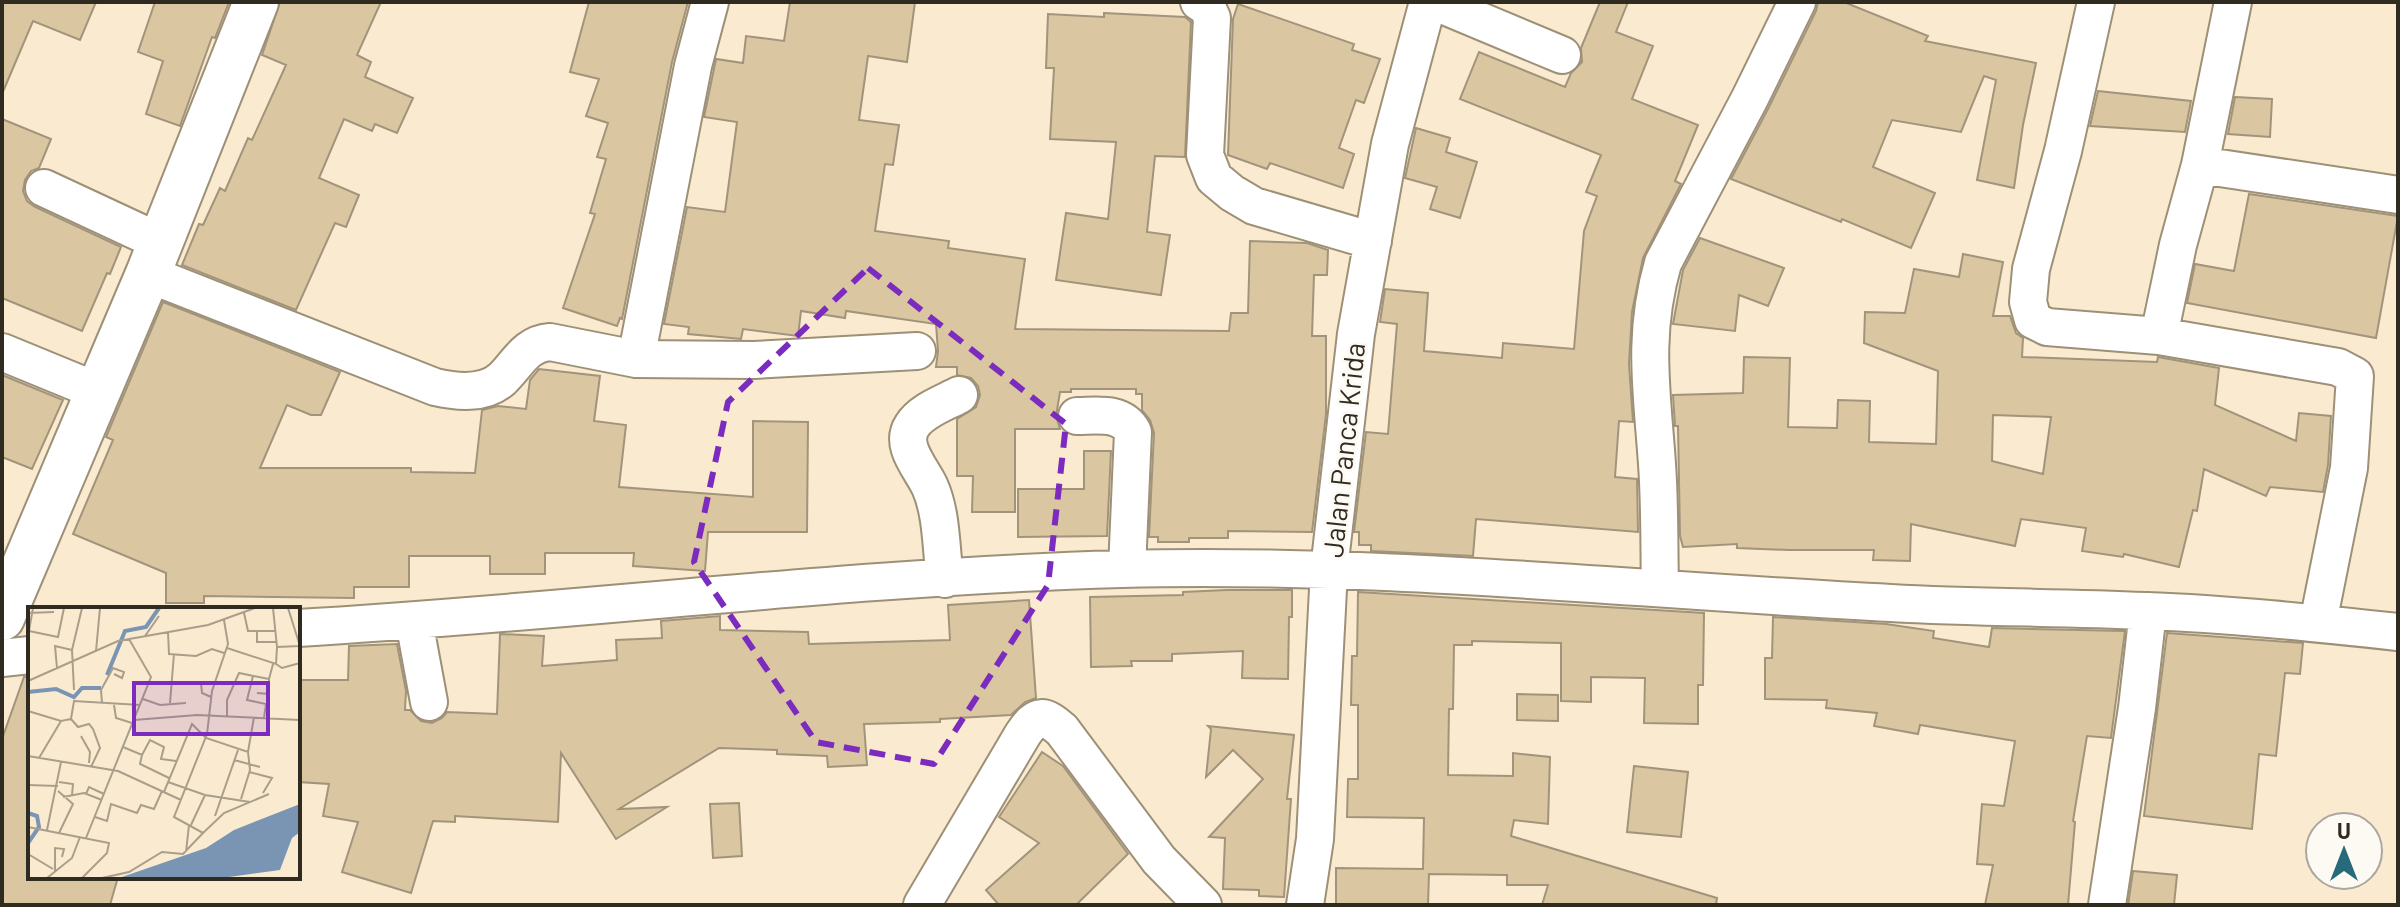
<svg xmlns="http://www.w3.org/2000/svg" width="2400" height="907" font-family="Barlow,sans-serif">
	<style>
		.building { fill: #dac6a1; stroke: #a2947b; stroke-width: 2; fill-rule: evenodd }
		.lines { fill: none; stroke-linecap: round; stroke-linejoin: round }
		.minor-casing { stroke: #9d9077; stroke-width: 40 }
		.tertiary-casing { stroke: #9d9077; stroke-width: 48 }
		.minor { stroke: #fff; stroke-width: 36 }
		.tertiary { stroke: #fff; stroke-width: 44 }
		.marked { fill: none; stroke: #7b2cbf; stroke-width: 6; stroke-dasharray: 16 10; stroke-linejoin: round }
		.labels { text-anchor: middle; dominant-baseline: central; stroke-width: 6; stroke-linejoin: round; paint-order: stroke }
		.street-label { font-size: 28px; fill: #302b21; stroke: #fdfaf4 }
		.inset-river { fill: none; stroke: #7a95b3; stroke-width: 4 }
		.inset-road { fill: none; stroke: #a99e8a; stroke-width: 2 }
		.view { fill: #7b2cbf; fill-opacity: 0.15; stroke: #7b2cbf; stroke-width: 4 }
		.inset-edge { fill: none; stroke: #302b21; stroke-width: 4 }
	</style>
	<rect width="100%" height="100%" fill="#faebd0"/>
	<path class="building" d="M2,2H96L80,40L33,21L2,94Z
		M155,2H229L215,38L212,37L180,126L146,114L163,61L138,52Z
		M280,2H381L357,55L371,62L365,77L413,98L397,133L375,124L372,131L344,119L319,178L359,195L346,227L335,223L296,310L182,265L199,224L203,225L220,188L225,191L248,138L252,140L286,65L262,55Z
		M589,2H688L672,62L622,319L620,318L617,326L563,308L595,214L590,213L606,159L597,157L608,123L586,116L599,79L570,72Z
		M790,2H915L907,62L868,56L859,120L899,125L893,165L885,164L875,231L949,241L948,248L1025,259L1015,329L1229,331L1231,313H1248L1250,241L1307,243L1328,250L1327,275H1314L1312,336H1326V414L1312,532L1228,531V538H1189V542H1158V537H1149L1154,433L1150,420L1142,410V394H1136V389H1071V392H1060L1056,416L1060,429H1015V512H972L973,476H957V419L976,407L980,395L978,386L971,378L957,375V367H936L938,351L936,324L846,311L845,318L801,311L798,336L743,329L741,339L688,334L689,327L664,324L687,207L725,212L737,122L704,117L716,59L743,63L746,36L784,41Z
		M1600,2H1628L1616,32L1653,46L1632,99L1698,125L1675,181L1681,184L1643,258L1632,312L1629,364L1633,422L1619,421L1615,477L1637,479L1638,532L1476,519L1473,556L1371,551V545H1359V532H1354L1366,432L1388,434L1397,324L1380,322L1385,289L1428,293L1424,351L1502,358L1503,343L1574,349L1584,231L1597,196L1586,192L1601,155L1460,99L1479,52L1565,87L1571,73L1582,62L1581,48Z
		M1818,2H1844L1928,36L1925,41L2036,63L2023,125L2014,188L1977,180L1996,80L1984,76L1961,132L1892,120L1873,167L1935,193L1911,248L1842,219L1841,222L1731,179L1769,107L1816,11Z
		M1238,4L1354,44L1352,50L1380,59L1364,103L1356,100L1339,148L1354,154L1343,188L1270,163L1267,169L1228,155L1233,19Z
		M1104,13L1185,17L1191,22L1185,157L1155,156L1147,232L1170,235L1161,295L1056,280L1066,213L1108,219L1116,142L1050,139L1054,68H1046L1048,14L1104,17Z
		M2098,91L2191,101L2185,132L2090,126Z
		M2235,97L2272,99L2270,137L2228,134Z
		M2,119L51,139L39,168L31,171L25,180L23,191L27,201L35,207L121,247L110,274L107,273L82,331L2,298Z
		M1416,128L1450,138L1446,152L1477,162L1460,218L1430,209L1437,187L1405,178Z
		M2249,194L2398,216L2376,338L2187,303L2195,264L2234,271Z
		M1700,238L1784,268L1768,306L1739,295L1735,331L1673,324L1683,270Z
		M1963,254L2003,262L1993,316H2010L2016,333L2023,338L2022,357L2157,362L2158,357L2219,368L2215,405L2296,441L2299,413L2331,416L2328,465L2323,492L2270,487L2266,496L2204,469L2197,511L2193,510L2179,567L2124,554L2123,557L2082,551L2086,528L2021,519L2015,546L1911,524L1910,561L1873,560L1874,550H1788L1737,548V544L1683,547L1680,536L1678,426H1675L1673,395L1743,393L1744,357L1790,358L1788,427L1837,428L1838,400L1870,401L1869,442L1936,444L1938,371L1864,343L1865,312L1905,313L1914,269L1959,277ZM1993,415L2051,417L2043,474L1992,461Z
		M163,302L340,372L321,415H311L287,405L260,468H411V472L475,473L482,410L498,406L526,409L530,380L539,369L600,376L594,421L626,425L619,487L753,497V421L808,422L807,532H708L705,571L633,566L634,553H545V574H490V556H409V587H354V598L204,596V603H166V573L73,534L113,440L106,437Z
		M2,375L63,400L32,469L2,457Z
		M1084,451H1111L1107,536L1018,537V489H1084Z
		M1227,590H1292V617H1289L1288,679L1242,678L1243,651L1172,654V661H1131L1132,666L1091,667L1090,597L1183,595V592Z
		M1358,592L1704,613L1703,685H1698V724L1644,723L1645,678L1591,677V702L1561,701V643L1472,641V645H1454L1453,709H1449L1448,775L1513,776V753L1550,757L1548,824L1514,820L1511,836L1717,898L1716,905H1542L1548,885H1507V875L1429,874L1428,905H1336V868L1423,869L1424,818L1347,817L1348,779H1358V705H1351L1352,656H1357Z
		M1029,600L1036,698L1025,702L1011,715L940,719V722L864,724L867,765L828,767L827,756L777,754V750L719,748L619,809L667,807L616,839L561,753L558,822L455,816V822L433,821L411,893L342,872L358,822L323,816L329,784L298,782V680H348L349,646L397,644L406,691L405,710H410L421,721L432,723L442,718L447,712L497,714L500,634L544,636L542,666L617,660L616,640L662,638L661,621L720,616V630L808,632L809,644L950,640L948,605Z
		M1773,617L1886,624L1934,631L1933,638L1989,647L1992,628L2125,631L2111,738L2087,736L2073,821L2075,822L2068,905H1985L1993,865L1977,864L1982,804L2004,806L2015,741L1920,725L1918,734L1874,726L1877,713L1826,708L1827,700L1765,699V658H1772Z
		M2167,633L2303,643L2300,674L2285,673L2276,756L2259,754L2252,829L2144,816Z
		M30,676V877H118L110,905H2V739L24,677Z
		M1517,694L1558,695V721L1517,720Z
		M1208,726L1294,735L1287,799H1291L1284,897L1259,896V890L1223,889L1225,838L1209,837L1263,779L1233,750L1206,777L1211,729Z
		M1042,752L1063,766L1128,854L1076,905H999L986,890L1039,843L999,817Z
		M1634,766L1688,772L1681,837L1627,832Z
		M739,803L742,856L713,858L710,804Z
		M2133,871L2177,875L2174,905H2128Z"/>
	<g class="lines">
		<defs>
			<path id="minor" d="M1199,2L1207,7L1212,18L1205,155L1214,178L1232,193L1254,206L1373,241
				M1435,2L1562,55
				M2096,2L2063,151L2031,269L2028,302L2033,320L2047,327L2159,336L2338,367L2355,376L2349,468L2318,623
				M2200,165L2398,195
				M44,188L160,242
				M148,274L435,387C457,392 484,395 502,379C518,364 525,344 550,342L636,359L754,360L917,351
				M2159,336L2178,245L2200,165L2233,2
				M2,352L97,391
				M636,359L693,66L710,2
				M1077,416C1097,416 1122,411 1133,432L1127,569
				M945,579C941,550 942,514 930,487C922,469 899,446 912,426C921,411 944,403 959,395
				M1660,587C1659,546 1660,505 1657,464C1652,391 1642,336 1663,263L1750,98L1797,2
				M414,621L429,702
				M298,628C572,612 846,577 1121,569C1378,562 1635,590 1891,603C1976,608 2061,607 2145,611C2230,614 2314,623 2398,632
				M2,658L30,655
				M922,905L1023,734C1037,713 1044,714 1062,730L1159,860L1203,905
				M1305,905L1315,839L1329,570L1356,334L1390,144L1428,2
				M2107,905L2137,708L2148,611"/>
			<path id="tertiary" d="M2,618L148,274L256,2"/>
		</defs>
		<use href="#minor" class="minor-casing"/>
		<use href="#tertiary" class="tertiary-casing"/>
		<use href="#minor" class="minor"/>
		<use href="#tertiary" class="tertiary"/>
	</g>
	<path class="marked" d="M868,268L1066,424L1048,585L934,764L816,742L694,562L728,402Z"/>
	<g class="labels">
		<g class="street-label">
			<text transform="translate(1343 450) rotate(-84)">Jalan Panca Krida</text>
		</g>
	</g>
	<g transform="translate(28 607)">
		<rect width="272" height="272" fill="#faebd0"/>
		<path d="M272,197V225L264,231L252,263L194,271H91L178,241L206,223Z" fill="#7a95b3"/>
		<path class="inset-river" d="M79,68L97,24L118,20L131,1M0,85L28,82L46,90L54,81H73M0,206L9,209L11,220L0,236"/>
		<path class="inset-road" d="M245,1L249,40M260,1L272,39M0,6L26,5M216,6L220,24H248M196,13L200,37L184,84L179,127L146,210L175,226L196,206L241,187M1,24L30,30L36,1M140,25L141,47L168,49L184,42L196,46M229,25V35H249M0,29L5,1M117,29L131,9M199,41L248,57L249,40L272,39M68,44L72,1M248,57L254,61L272,56M29,61L27,39L44,43M225,69L219,93L238,97L236,111M0,74L90,34L180,18L227,1M146,75L173,76L174,86L183,90M46,83L44,43L54,1M229,86L241,87V72M115,92L132,98L158,96M74,96L73,83L85,61L96,65L94,71L86,67M142,96L146,47M86,98L88,111L104,116M0,104L33,114L43,112L46,94L112,98M199,109V93L211,66L241,72L245,57M43,112L50,120L61,117L65,122L72,141L63,160M106,113L169,108L272,113M53,129L62,145L61,156M95,140L114,148L122,133L136,140L133,152L148,154M114,148L112,157L141,171M0,149L90,164L153,193M11,151L33,114M206,153L232,160M221,165L244,171L235,186M31,175L45,177L44,188M140,175L177,188L222,195M0,178L30,179M30,184L45,197L31,226M136,185L164,117L178,131L220,145L226,110M58,187L61,180L76,187M35,190L56,186L74,193M213,192L222,163L220,145M187,209L210,143M67,210L79,214L83,197L109,206L113,198L126,202L134,184M163,218L177,188M0,220L81,236L79,246L54,271M19,223L33,155M58,231L123,70L101,32M158,245L161,218M0,247L25,262M27,264V241L36,242L34,250M19,271L44,251L52,230M74,271L101,265L134,245L155,247L175,226"/>
		<path class="view" d="M106,76H240V127H106Z"/>
		<rect width="272" height="272" class="inset-edge"/>
	</g>
	<rect width="2400" height="907" fill="none" stroke="#302b21" stroke-width="8"/>
	<g transform="translate(2344 851)"><circle r="38" fill="#fdfaf4" stroke="#aba7a0" stroke-width="2"/>
	<path d="M0-6L14 30L0 20L-14 30Z" fill="#266a7b"/>
	<text y="-12" font-size="22" font-weight="bold" text-anchor="middle" fill="#302b21">U</text>
	</g>
</svg>
